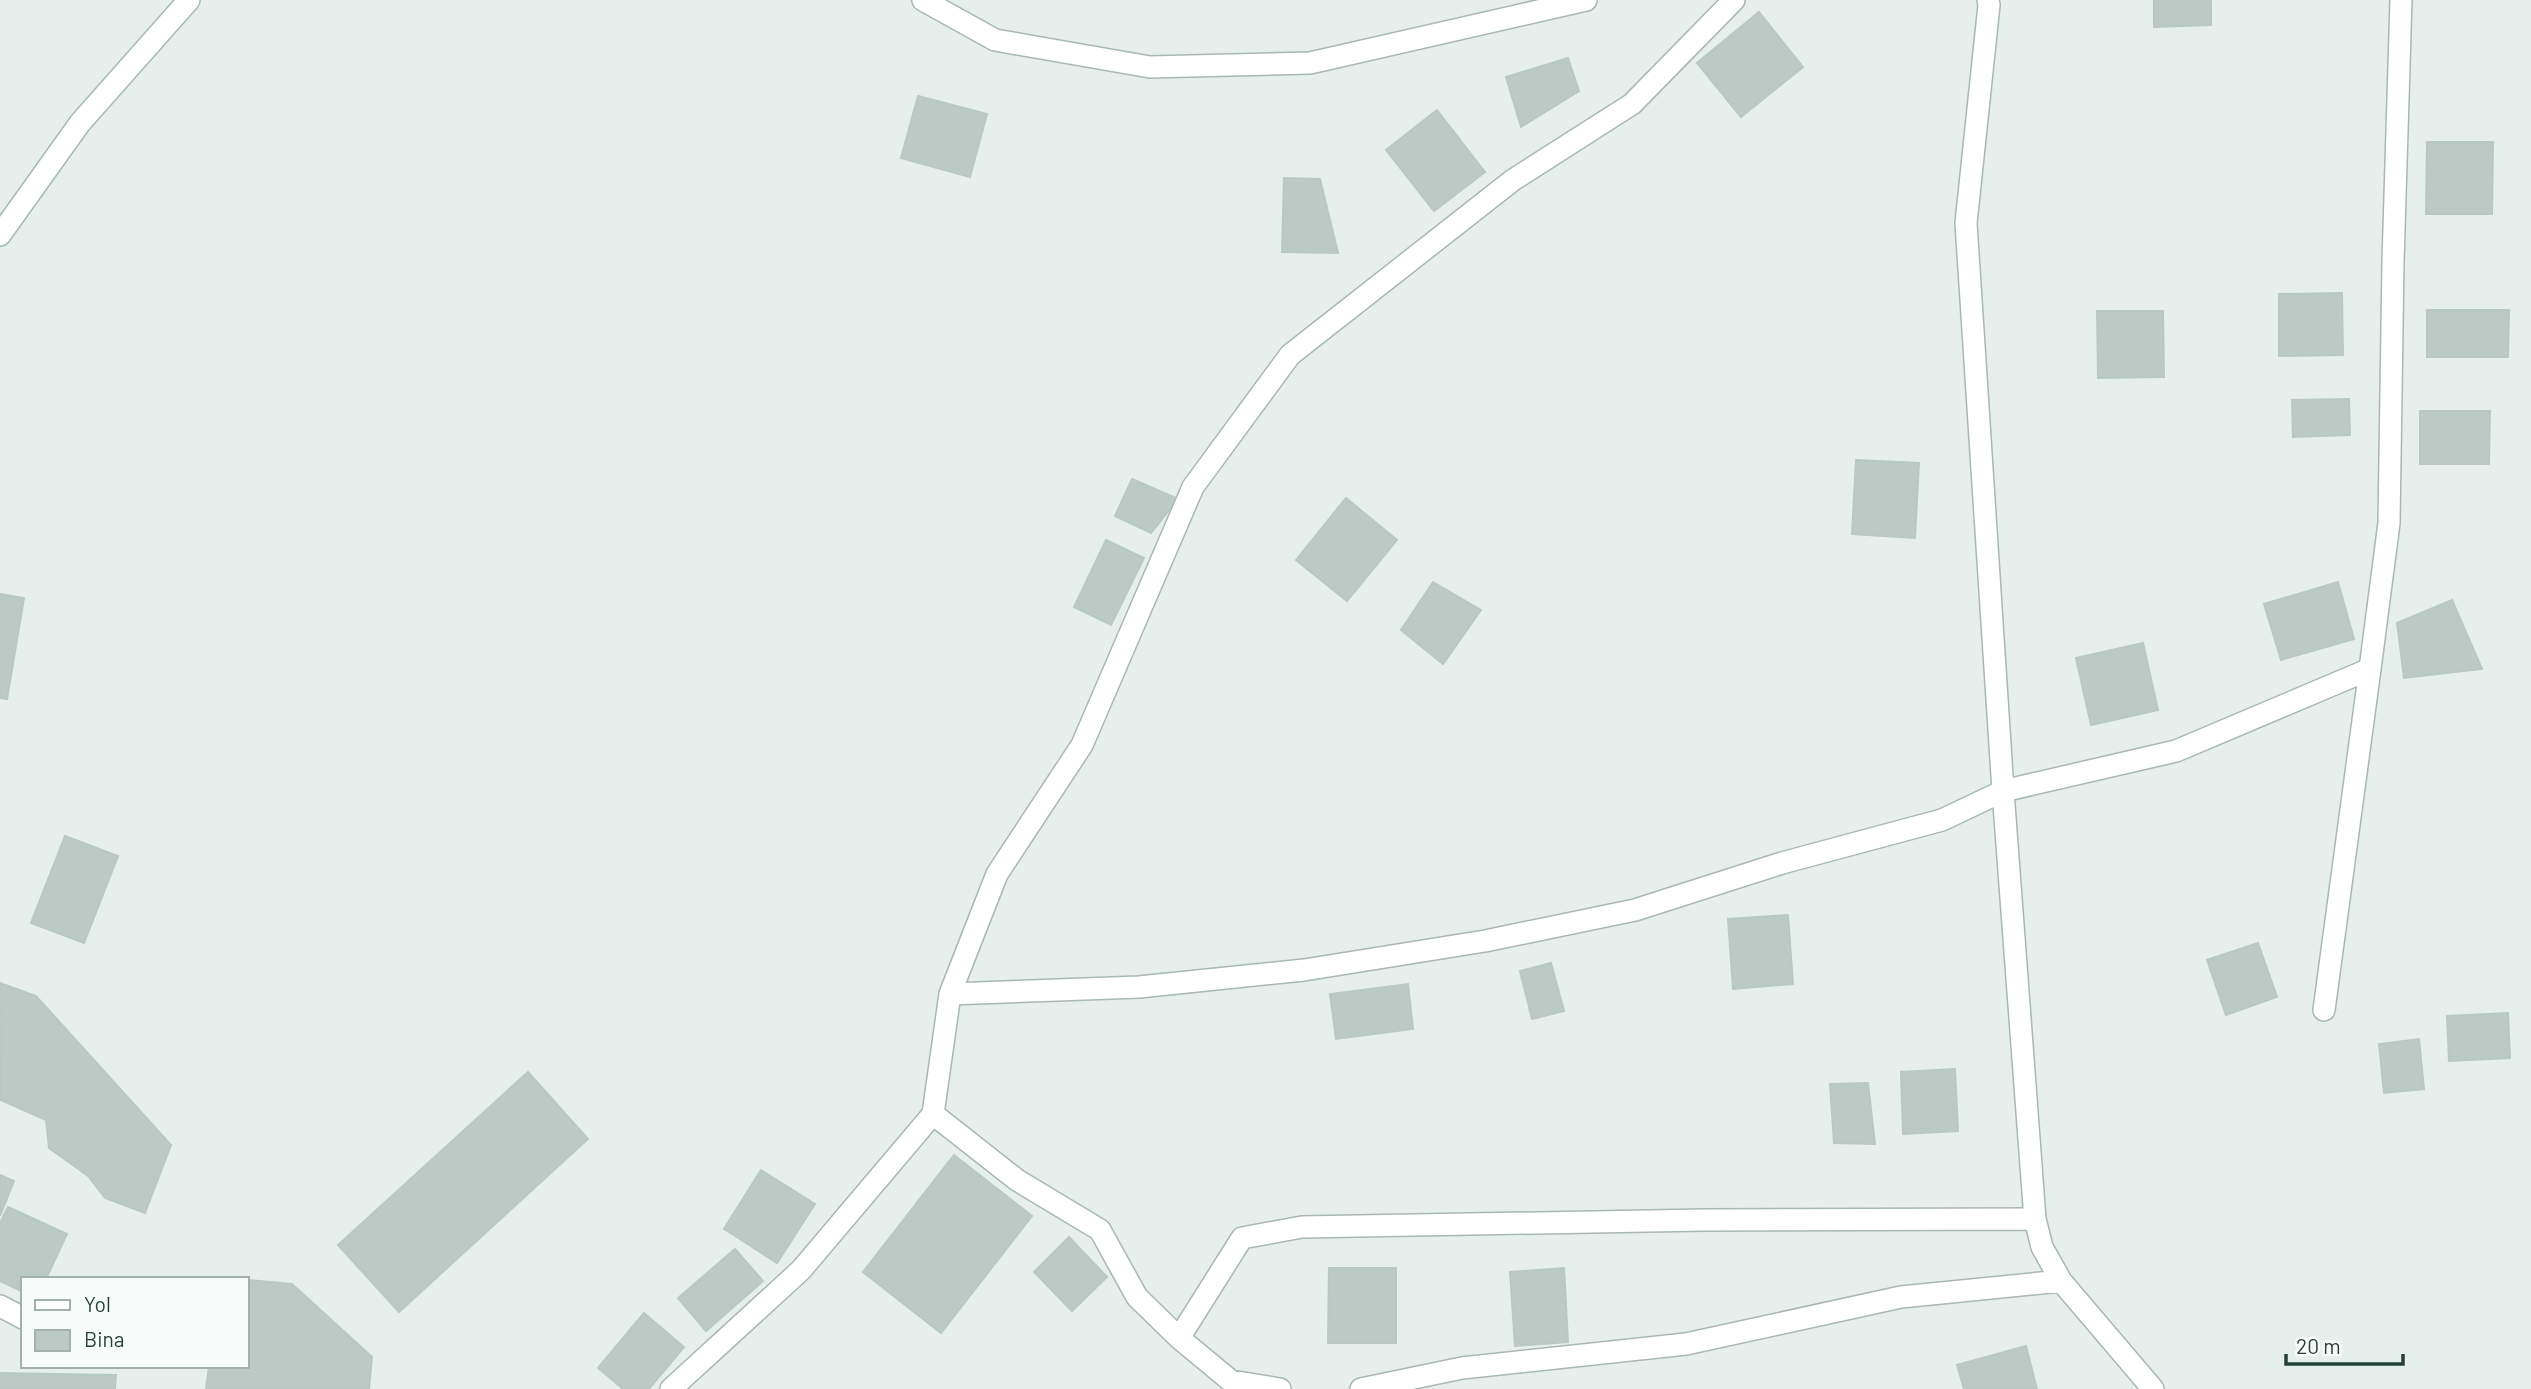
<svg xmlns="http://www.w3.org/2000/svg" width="2531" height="1389" font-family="Barlow,sans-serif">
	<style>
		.building { fill: #bbcac4; stroke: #b8c9c2; stroke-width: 2 }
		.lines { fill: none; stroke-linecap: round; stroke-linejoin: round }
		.minor-casing { stroke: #a8b8b2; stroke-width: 24 }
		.tertiary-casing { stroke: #a8b8b2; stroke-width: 24 }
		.secondary-casing { stroke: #a4bbb3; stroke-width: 24 }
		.minor { stroke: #fff; stroke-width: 21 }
		.tertiary { stroke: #fff; stroke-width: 21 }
		.secondary { stroke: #fff; stroke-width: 21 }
	</style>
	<rect width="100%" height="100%" fill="#e6efeb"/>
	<path class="building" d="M2154,0H2211V25L2154,27Z
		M1759,12L1803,67L1741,117L1697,63Z
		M1568,58L1579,91L1521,127L1506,77Z
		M918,96L987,114L970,177L901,158Z
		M1437,110L1485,172L1434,211L1386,150Z
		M2427,142H2493L2492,214H2426Z
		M1284,178L1320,179L1338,253L1282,252Z
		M2342,293L2343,355L2279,356V294Z
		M2427,310H2509L2508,357H2427Z
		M2097,311H2163L2164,377L2098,378Z
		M2349,399L2350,435L2293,437L2292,400Z
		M2420,411H2490L2489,464H2420Z
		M1856,460L1919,463L1915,538L1852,534Z
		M1132,479L1178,499L1151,533L1115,516Z
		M1346,498L1397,540L1347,601L1296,560Z
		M1106,540L1144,558L1111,625L1074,607Z
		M1433,582L1481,610L1443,664L1401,630Z
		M2338,582L2354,639L2281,660L2264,604Z
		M0,594L24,598L7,699L0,698Z
		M2452,600L2482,669L2404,678L2397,623Z
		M2143,643L2158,710L2091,725L2076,658Z
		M65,836L118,856L84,943L31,923Z
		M1788,915L1793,984L1733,989L1728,919Z
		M2258,943L2277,997L2226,1015L2207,960Z
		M1551,963L1564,1011L1532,1019L1520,971Z
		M0,983L36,996L171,1145L145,1213L105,1198L88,1176L49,1148L46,1120L1,1100Z
		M1408,984L1413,1029L1336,1039L1330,994Z
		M2508,1013L2510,1058L2449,1061L2447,1016Z
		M2419,1039L2424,1089L2384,1093L2379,1044Z
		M1955,1069L1958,1131L1903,1134L1901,1072Z
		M528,1072L588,1139L399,1312L338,1245Z
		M1868,1083L1875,1144L1834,1143L1830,1084Z
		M954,1155L1032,1216L941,1333L863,1272Z
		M761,1170L815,1204L777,1263L724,1229Z
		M0,1175L14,1181L0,1216Z
		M8,1207L67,1234L46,1279H23V1292L0,1281V1223Z
		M1069,1237L1107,1277L1072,1311L1034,1272Z
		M735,1249L763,1281L706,1331L678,1298Z
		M1329,1268H1396V1343H1328Z
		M1564,1268L1568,1342L1515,1346L1510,1272Z
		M247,1280L292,1284L372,1357L369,1389H206L209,1366H247Z
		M644,1313L684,1347L649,1389H623L598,1368Z
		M2026,1346L2037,1389H1964L1957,1365Z
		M0,1373L116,1375L115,1389H0Z"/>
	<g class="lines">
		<defs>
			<path id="minor" d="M1988,0L1989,5L1966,223L2003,791L2035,1219L2042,1247L2061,1281L2153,1389
				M950,994L1139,987L1304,970L1485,941L1635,910L1782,863L1942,820L2003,791L2176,751L2370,669L2389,523L2393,262L2401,0
				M2324,1010L2370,669
				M933,1114L1017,1180L1100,1230L1137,1297L1179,1338L1231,1381L1280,1389
				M0,1306L23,1318
				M1179,1338L1242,1238L1302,1227L1704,1220L2035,1219
				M671,1389L801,1270L933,1114L950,994L997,874L1082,745L1193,487L1290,355L1513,180L1632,104L1734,0
				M1361,1389L1462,1368L1686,1344L1901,1297L2061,1281"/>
			<path id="tertiary" d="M923,0L995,40L1150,67L1310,63L1586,0"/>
			<path id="secondary" d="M0,235L80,123L189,0"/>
		</defs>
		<use href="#minor" class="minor-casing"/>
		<use href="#tertiary" class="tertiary-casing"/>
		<use href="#secondary" class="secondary-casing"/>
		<use href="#minor" class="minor"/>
		<use href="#tertiary" class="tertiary"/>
		<use href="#secondary" class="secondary"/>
	</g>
	<rect x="21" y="1277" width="228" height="91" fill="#f7fbf9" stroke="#a3b1ad" stroke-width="2"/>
	<rect x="35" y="1300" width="35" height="10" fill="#ffffff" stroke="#a3b1ad" stroke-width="2"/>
	<text x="84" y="1312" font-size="21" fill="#24423a">Yol</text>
	<rect x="35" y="1330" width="35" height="21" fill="#bbcac4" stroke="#a3b1ad" stroke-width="2"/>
	<text x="84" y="1347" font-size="21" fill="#24423a">Bina</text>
	<path d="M2286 1354v10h117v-10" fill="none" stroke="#24423a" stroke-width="3.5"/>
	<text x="2296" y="1354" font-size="21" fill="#24423a" stroke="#f7fbf9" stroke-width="5" paint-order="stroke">20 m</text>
</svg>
